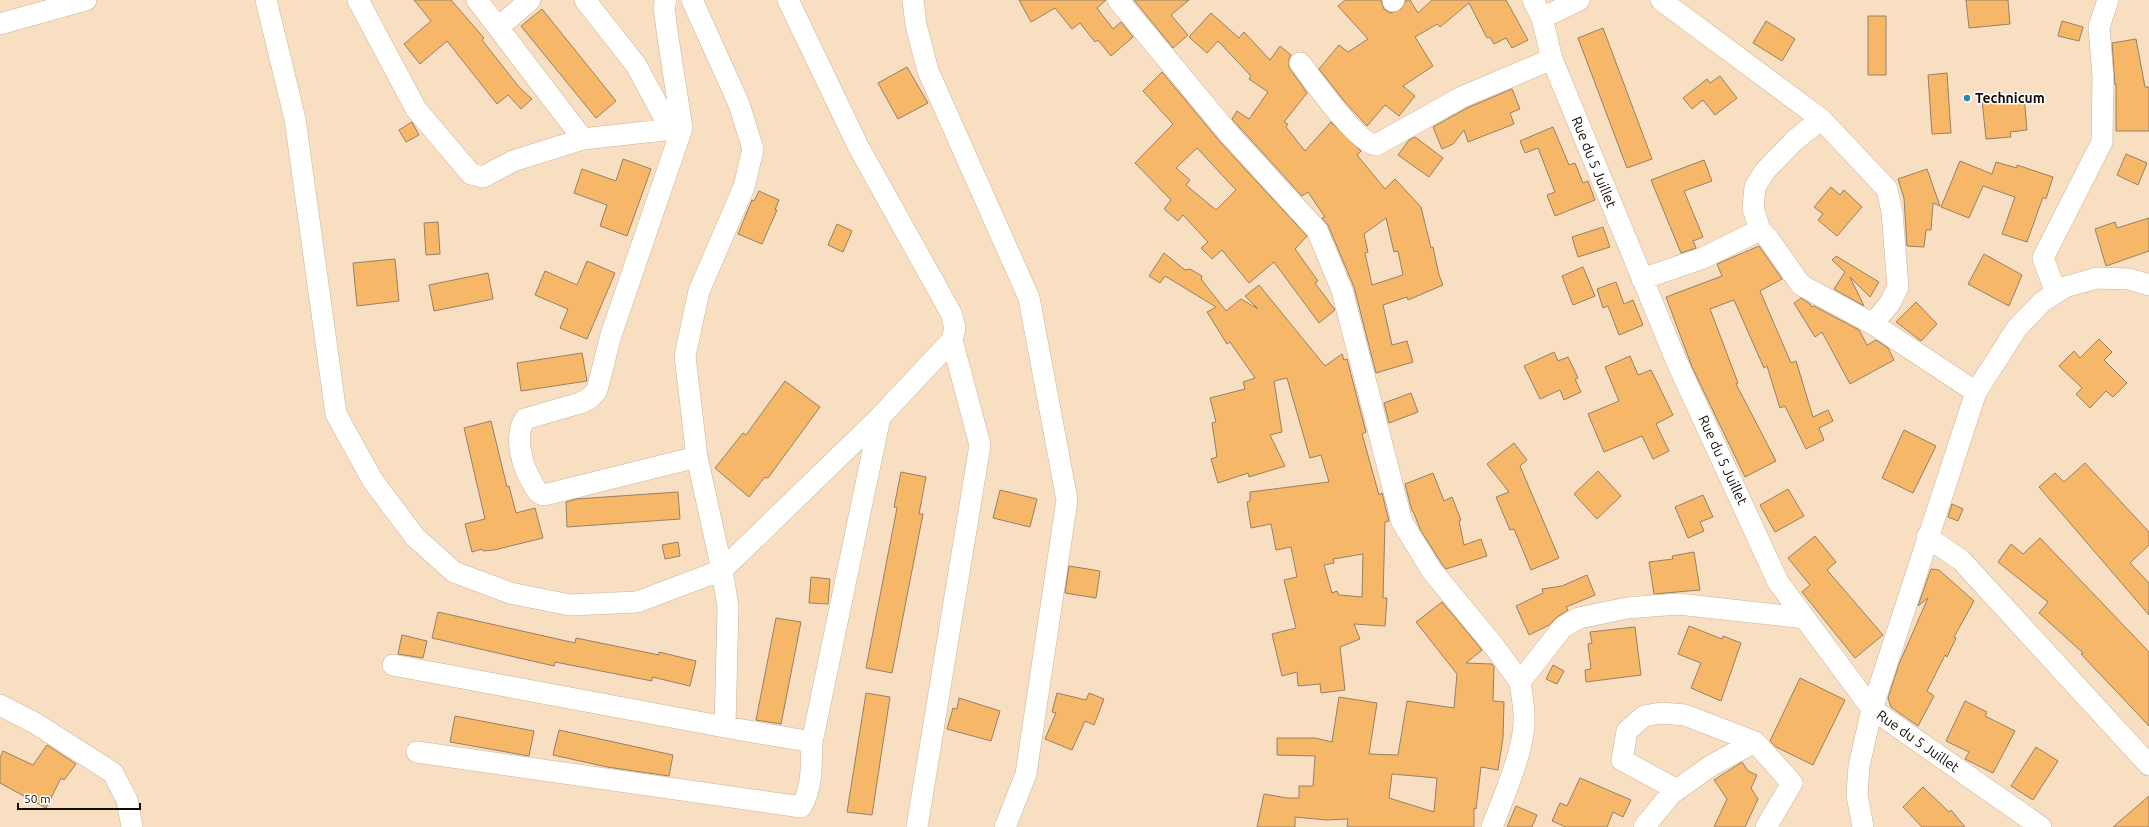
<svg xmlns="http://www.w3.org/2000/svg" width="2149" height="827" font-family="Ubuntu,sans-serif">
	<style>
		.building { fill: #f7b768; stroke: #978066; fill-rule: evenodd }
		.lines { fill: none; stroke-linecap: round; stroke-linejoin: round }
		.minor-casing { stroke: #cbb397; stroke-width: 22 }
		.minor { stroke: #fff; stroke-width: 21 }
		.poi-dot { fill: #2789b4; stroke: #fff; stroke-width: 1.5 }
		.labels { text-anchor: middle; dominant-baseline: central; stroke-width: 3; stroke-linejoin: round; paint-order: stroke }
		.poi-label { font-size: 14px; font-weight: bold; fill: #140b03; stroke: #fff; text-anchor: start }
		.street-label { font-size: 14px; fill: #140b03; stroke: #fff }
	</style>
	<rect width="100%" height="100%" fill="#f8dfc2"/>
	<path class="building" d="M414,0H451L484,38L482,40L519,87L532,99L521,109L508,95L497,104L447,41L420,64L404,44L431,21Z
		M1019,0H1106L1097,8L1113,29L1121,22L1133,37L1111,56L1098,40L1095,42L1080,23L1072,29L1055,8L1031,22Z
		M1134,0H1189L1171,15L1188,35L1173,48Z
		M1345,0H1381L1384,9L1390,13L1401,9L1406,0H1410L1418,13L1432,0H1506L1528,40L1512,48L1506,38L1494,44L1490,37L1487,38L1469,3L1440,27L1437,24L1415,37L1433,66L1403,86L1415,96L1399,116L1385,105L1367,126L1345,102L1319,69L1339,45L1348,52L1368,39L1338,6Z
		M1966,0H2008L2010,24L1969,28Z
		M542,9L616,101L596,118L521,26Z
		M1211,13L1239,38L1244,32L1270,60L1280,46L1291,55L1289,59V67L1307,93L1284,122L1288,124L1286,127L1305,151L1331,122L1361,151L1357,155L1385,189L1395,179L1421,207L1431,248L1433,247L1439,275L1443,285L1408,300L1407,297L1383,305L1392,345L1407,341L1413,362L1376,373L1354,287L1328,225L1322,218L1325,217L1308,192L1302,196L1232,119L1237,111L1249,119L1268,92L1249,79L1251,76L1218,41L1207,53L1189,37ZM1386,218L1394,252L1398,251L1403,275L1372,285L1365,253L1368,252L1364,234Z
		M1868,16H1886V75H1868Z
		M1766,21L1795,39L1782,61L1753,43Z
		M2062,21L2083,27L2079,41L2058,36Z
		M1603,28L1652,159L1627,168L1578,38Z
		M2136,39L2145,87H2149V131H2116V84L2115,85L2112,43Z
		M907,67L928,103L898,119L878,83Z
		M1162,72L1221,143L1307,236L1295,249L1318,281L1315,283L1335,310L1319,323L1274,262L1249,283L1222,250L1212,259L1201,248L1208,242L1183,215L1178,221L1164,209L1171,200L1135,163L1173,124L1143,91ZM1197,148L1236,190L1216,210L1186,185L1190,180L1176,168Z
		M1947,73L1951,133L1932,134L1928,75Z
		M1720,76L1737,98L1715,115L1703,100L1692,109L1683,98L1707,79L1710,83Z
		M1512,89L1520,109L1510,113L1514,124L1468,142L1464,130L1453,144L1442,149L1433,127L1467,108Z
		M2024,96L2027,130L2010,132L2011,137L1986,139L1982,100Z
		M412,122L419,135L406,142L399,130Z
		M1553,127L1569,165L1575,163L1583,183L1588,181L1595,200L1555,216L1547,195L1555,192L1538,148L1525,153L1520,141Z
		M1415,137L1443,158L1429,177L1398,155L1409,140Z
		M2126,154L2147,163L2138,185L2117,175Z
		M623,159L651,169L627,236L600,226L607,205L574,193L582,169L616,181Z
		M1704,160L1712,181L1684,191L1703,237L1693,241L1696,248L1681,253L1651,180Z
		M1960,161L1992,174L1996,162L2017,168V165L2053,177L2046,199L2043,197L2027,242L2002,234L2015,197L1983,186L1969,218L1941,207Z
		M1927,169L1940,206L1933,203L1931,230H1926L1924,247L1907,246L1904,198L1898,179Z
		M1831,187L1840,195L1844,190L1862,207L1837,236L1818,220L1823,214L1814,207Z
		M759,191L779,200L775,210H777L762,244L738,234L752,200L754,201Z
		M2149,218V251L2106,266L2095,229L2115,222L2117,228Z
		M438,222L440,254L426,255L424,223Z
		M837,224L852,231L843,252L828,245Z
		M1603,227L1610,247L1578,257L1572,237Z
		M1759,246L1782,279L1760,291L1791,363L1796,361L1813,417L1828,410L1833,421L1819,428L1824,440L1806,449L1785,406L1780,408L1767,366L1764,368L1734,300L1710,309L1738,383L1736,384L1776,461L1745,477L1692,367L1666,297L1722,276L1717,264Z
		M1164,253L1185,270L1190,269L1202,276L1201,279L1226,311L1241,299L1258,309L1245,296L1259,285L1325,366L1342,354L1344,360L1347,359L1366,432L1362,434L1379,495L1382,493L1389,521L1385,522L1383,598H1387L1385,626L1354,624L1360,639L1340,647L1345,690L1321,693L1320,684L1298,686L1297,672L1282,676L1272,634L1296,628L1284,580L1297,577L1291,547L1276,550L1271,524L1251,528L1247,502L1250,501V492L1329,482L1321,455L1310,458L1287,378L1274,381L1282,432L1270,435L1285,466L1249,477L1248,473L1218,483L1211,459L1217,457L1212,423L1216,422L1210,398L1245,389L1243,382L1255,378L1230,342L1227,344L1207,312L1216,307L1165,276L1160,283L1149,276ZM1363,554L1362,597L1339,595L1337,591L1332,593L1324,565L1334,563L1333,559Z
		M1984,254L2022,275L2009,306L1968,284Z
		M1836,256L1879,282L1870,297L1850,277L1864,306L1834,289L1845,272L1832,260Z
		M395,259L399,301L357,306L353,263Z
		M587,261L615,273L587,339L560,328L568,309L535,295L545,271L577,285Z
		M1583,267L1595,296L1573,305L1562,276Z
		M488,273L493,299L434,311L429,285Z
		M1616,282L1624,304L1633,300L1643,325L1619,335L1608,306L1603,308L1597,289Z
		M1801,298L1810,304L1812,307L1814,306L1859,330L1867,345L1876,340L1888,348L1894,360L1850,384L1822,332L1815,337L1794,303Z
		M1916,302L1937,324L1921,341L1896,322Z
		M2099,339L2112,352L2104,360L2127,383L2113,397L2106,391L2090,408L2076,394L2082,388L2059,366L2074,351L2080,358Z
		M1554,352L1558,361L1568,357L1578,378L1575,379L1581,392L1564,400L1560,390L1540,399L1524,366Z
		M582,353L587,381L521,391L517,363Z
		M1630,356L1638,375L1651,370L1673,415L1656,424L1669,451L1653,459L1642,436L1604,452L1588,414L1619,401L1605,367Z
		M785,381L820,407L768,478L765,477L749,497L715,468L743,433L746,435Z
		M1411,393L1418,412L1389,423L1384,403Z
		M491,421L507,487L509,486L516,513L535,508L543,538L494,550L483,551L482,549L472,552L465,524L485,519L464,428Z
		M1904,430L1936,446L1913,493L1882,478Z
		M1514,443L1527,460L1520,466L1559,558L1531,570L1514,529L1510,530L1496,497L1509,492L1487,464Z
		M2085,463L2149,532V545L2130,563L2149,583V615L2039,487L2055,473L2064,482Z
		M1598,471L1621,496L1597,519L1574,494Z
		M901,472L926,477L919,514H923L892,673L866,668L897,508L894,507Z
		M1433,473L1444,501L1452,497L1461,520L1459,521L1464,545L1481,539L1487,556L1446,569L1442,564L1421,531L1413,511H1412L1405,484Z
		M1788,489L1804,516L1775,532L1760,505Z
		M1000,490L1037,499L1030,527L993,518Z
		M678,492L680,519L567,527L566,502L576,499Z
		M1703,495L1713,517L1700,522L1704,531L1688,538L1675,507Z
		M1952,504L1963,509L1958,521L1948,517Z
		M1815,536L1836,562L1827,570L1883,635L1855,658L1802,592L1810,585L1788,558Z
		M2040,538L2149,652V726L2081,654L2083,653L2039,613L2048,602L1998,562L2011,544L2023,554Z
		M678,542L680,556L665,559L662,545Z
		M1694,552L1700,590L1654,594L1649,562L1673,559L1672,556Z
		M1069,566L1100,571L1096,598L1065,593Z
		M1931,569L1939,570L1974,601L1954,637L1956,638L1947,657L1945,655L1927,691L1934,696L1918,726L1891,707L1888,698L1899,664L1928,598L1918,606Z
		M1587,575L1595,595L1566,607L1568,610L1557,617L1549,625L1529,635L1516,606L1543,593L1542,589L1562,586Z
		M811,577L830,579L828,604L809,603Z
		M1442,602L1482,650L1466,663L1492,664L1494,667L1493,701L1504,702L1503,738L1498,770L1481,767L1476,809L1474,808V827H1347L1348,819L1327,820L1295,817V827H1257L1264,794L1287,798H1299V786H1313L1315,756L1277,755V738H1315L1332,742L1339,697L1377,703L1369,754L1398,755L1407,701L1454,708L1457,674L1416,622ZM1392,774L1437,778L1434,812L1389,798Z
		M438,612L575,643L576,638L659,655V652L696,661L690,686L652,677V681L555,662L554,666L432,638Z
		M776,618L801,622L781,724L756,720Z
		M1689,626L1722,639L1723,636L1741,643L1721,701L1691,688L1701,663L1678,654Z
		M1635,627L1641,675L1586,682L1585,670L1591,669L1588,644L1592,643L1590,632Z
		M402,635L427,641L423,658L398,654Z
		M1553,665L1564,671L1557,684L1546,679Z
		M1800,678L1845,700L1813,765L1776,747L1770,741Z
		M866,693L890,697L872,815L847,812Z
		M1057,693L1086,700L1089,693L1104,699L1094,725L1085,721L1072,750L1045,739L1056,713L1052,712Z
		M959,698L1000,711L991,741L947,729L953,708L957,709Z
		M1965,701L1987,712L1985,716L2015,731L1993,773L1965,759L1969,752L1946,741Z
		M455,716L534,731L529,756L450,742Z
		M559,730L673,755L669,776L607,767L553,755Z
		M47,745L76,764L64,780L61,778L46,808L0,783V758L3,751L33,765Z
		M2036,747L2058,761L2033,800L2011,786Z
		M1742,762L1748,771L1757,775L1751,788L1758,799L1745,827H1714L1727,799L1714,780Z
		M1580,778L1631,800L1623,817L1613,812L1607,827H1566L1552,821L1560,803L1567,806Z
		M1923,787L1949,812L1951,810L1965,827H1922L1903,807Z
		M2149,796V827H2113Z
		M1516,806L1537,815L1532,827H1507Z"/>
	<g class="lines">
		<defs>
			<path id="minor" d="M266,0L295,119L336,414L373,481L415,537L454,572L510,593L570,605L637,602L722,570L880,417L952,340L955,328L951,313L858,146L788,0
				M358,0L416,109L471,174L483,177L513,161L583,139L682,128
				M477,0L583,139
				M585,0L636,65L671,130
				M666,0L664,7L668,38L682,128L611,335L597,390L590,398L580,403L525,419C513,437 523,468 533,484C536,489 538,494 544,495L697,457
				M692,0L739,104L753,149L744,187L699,291L685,356L697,457L722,570L728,607L725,727
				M913,0L916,25L928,71L1029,298L1067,500L1026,774L1005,827
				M1118,0L1230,135L1317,230L1342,290L1402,522L1432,571L1494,646L1520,682
				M1533,0L1542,18L1552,59L1676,360L1778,582L1872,709L2041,827
				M1661,0L1821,119L1887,189L1892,212L1898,287L1890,303L1873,324
				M1393,1L1394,0
				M1542,18L1579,0
				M0,24L86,0
				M499,27L530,0
				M1300,63C1313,80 1358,144 1376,145L1462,97L1552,59
				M1821,119L1794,141L1765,171L1755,187L1753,208L1760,230L1768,238L1801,285L1873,324L1976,392
				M1642,279L1703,258L1760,230
				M2056,293L2043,258L2102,142L2103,77L2099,27L2108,0
				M1927,537L1961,560L2149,765
				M393,665L725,727L812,742
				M0,705L35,723L113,773L127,800L132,827
				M417,752L801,807C813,788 811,764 812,742L880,417
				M1677,790L1622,760L1627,731L1644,716L1661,713L1685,715L1755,742L1792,783L1766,827
				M917,827L980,445L952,340
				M1492,827C1503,798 1522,755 1524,725C1525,711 1522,696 1520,682L1563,627L1579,618L1627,608L1678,604L1805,618
				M1644,827L1671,794L1712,765L1755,742
				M1863,827L1857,795L1859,766L1872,709L1976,392L2017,328L2042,302L2065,287L2097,278L2129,279L2149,285"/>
		</defs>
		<use href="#minor" class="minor-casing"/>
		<use href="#minor" class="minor"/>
	</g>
	<circle class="poi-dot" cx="1967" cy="98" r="4"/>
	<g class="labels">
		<g class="poi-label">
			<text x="1975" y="98">Technicum</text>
		</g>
		<g class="street-label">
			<text transform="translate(1594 162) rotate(68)">Rue du 5 Juillet</text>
			<text transform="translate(1723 460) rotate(65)">Rue du 5 Juillet</text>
			<text transform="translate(1918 741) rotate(35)">Rue du 5 Juillet</text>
		</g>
	</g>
	<path d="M18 803v6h122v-6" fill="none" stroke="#140b03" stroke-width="2"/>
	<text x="24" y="803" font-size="12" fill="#140b03" stroke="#ffffff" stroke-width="3" paint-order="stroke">50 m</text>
</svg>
